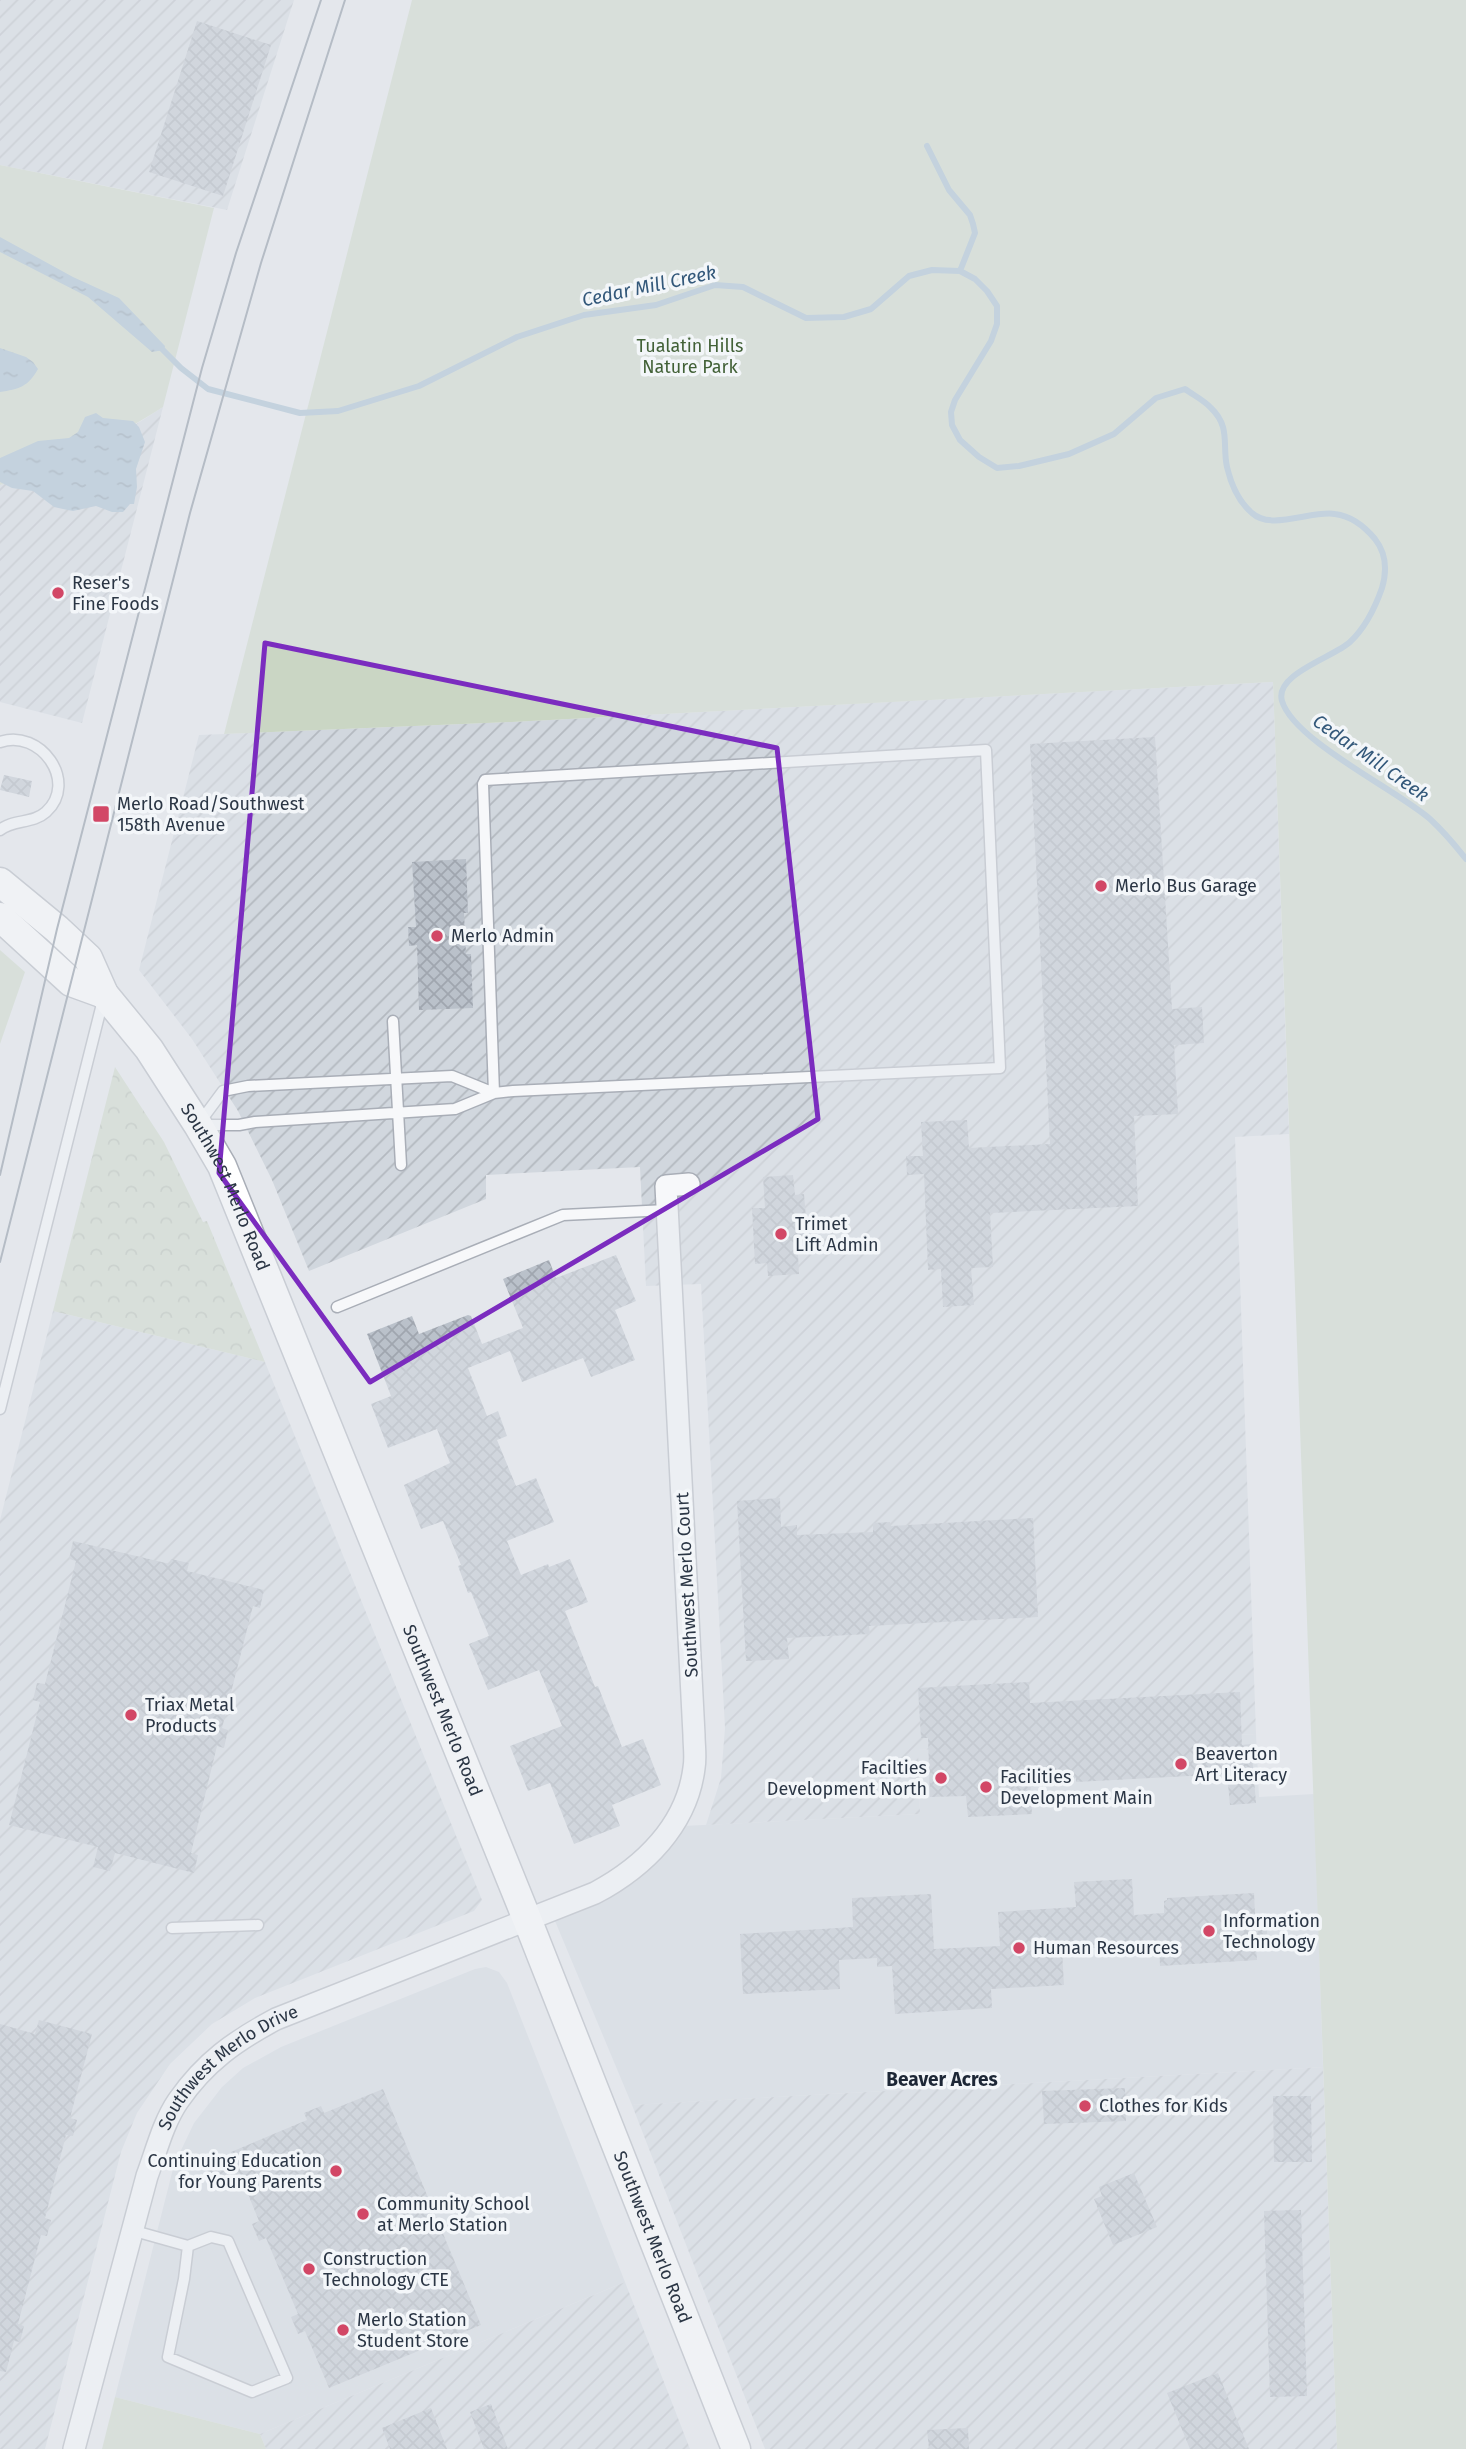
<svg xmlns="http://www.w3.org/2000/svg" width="1466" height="2449" font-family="'Fira Sans',sans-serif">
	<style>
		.built { fill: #d1d7de }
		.industrial { fill: url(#industrial-furrows) }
		.forest { fill: url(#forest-crowns) }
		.green { fill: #cad6c4 }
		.water { fill: url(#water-ripples) }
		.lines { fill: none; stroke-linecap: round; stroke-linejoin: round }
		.stream { stroke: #9eb8cc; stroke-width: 6 }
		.building { fill: url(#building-cross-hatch) }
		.lane-casing { stroke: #a9aeb7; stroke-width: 13 }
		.street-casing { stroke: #a9aeb7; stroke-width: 24 }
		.secondary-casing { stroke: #a9aeb7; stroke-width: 31 }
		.lane { stroke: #f7f8fa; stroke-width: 10 }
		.street { stroke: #f7f8fa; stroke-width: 21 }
		.secondary { stroke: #fff; stroke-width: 28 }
		.tram { stroke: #7c8896; stroke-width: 2 }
		.marked { fill: none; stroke: #7b2cbf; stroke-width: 5; stroke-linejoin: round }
		.poi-dot { fill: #d24766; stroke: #f3f6f9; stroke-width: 2.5 }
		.labels { text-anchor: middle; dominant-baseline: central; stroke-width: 7; stroke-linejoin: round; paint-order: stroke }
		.park-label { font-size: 18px; fill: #426137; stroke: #f3f6f9 }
		.poi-label { font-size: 18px; fill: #2b3645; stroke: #f3f6f9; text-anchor: start }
		.street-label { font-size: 18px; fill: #2b3645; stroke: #f3f6f9 }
		.water-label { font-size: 19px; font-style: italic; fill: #33587a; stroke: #f3f6f9 }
		.neighbourhood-label { font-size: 19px; font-weight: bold; fill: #1d2736; stroke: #f3f6f9 }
	</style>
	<defs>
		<pattern id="industrial-furrows" width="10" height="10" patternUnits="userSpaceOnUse" patternTransform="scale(1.75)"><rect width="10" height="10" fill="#d1d7de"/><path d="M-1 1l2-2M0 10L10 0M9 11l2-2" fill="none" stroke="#b4b9c0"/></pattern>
		<pattern id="forest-crowns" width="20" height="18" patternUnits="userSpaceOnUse" patternTransform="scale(1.75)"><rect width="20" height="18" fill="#cad6c4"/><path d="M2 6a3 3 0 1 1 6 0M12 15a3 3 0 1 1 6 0" fill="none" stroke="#aeb8aa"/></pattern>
		<pattern id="water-ripples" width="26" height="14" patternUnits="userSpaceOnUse" patternTransform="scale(1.75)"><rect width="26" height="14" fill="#9eb8cc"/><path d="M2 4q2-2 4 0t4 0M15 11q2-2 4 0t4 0" fill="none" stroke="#8196a7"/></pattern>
		<pattern id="building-cross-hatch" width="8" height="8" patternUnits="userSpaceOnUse" patternTransform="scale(1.75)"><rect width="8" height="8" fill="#bac1ca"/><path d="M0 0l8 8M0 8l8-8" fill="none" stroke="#a0a6af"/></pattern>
	</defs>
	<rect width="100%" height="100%" fill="#e4e7ec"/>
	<path class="built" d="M1256,1734L1259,1797L1314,1794L1323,2067L632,2105L555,1921L605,1901L635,1882L662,1856L683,1826L920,1814L917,1750Z
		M486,1967L499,1972L507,1983L625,2282L260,2434L115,2397L174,2165L194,2123L222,2087L243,2068L281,2047L475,1969Z"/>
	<path class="industrial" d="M0,0H294L227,210L0,165Z
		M163,407L82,723L0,702V485L24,477L127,430Z
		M1273,682L1289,1134L1235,1137L1256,1734L918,1750L920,1814L706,1825L721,1778L725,1728L701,1284L646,1286L640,1167L486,1175V1199L309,1271L272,1180L238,1111L192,1039L139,970L199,735L512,722Z
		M53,1311L265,1362L482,1900L474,1911L255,1998L212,2024L170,2064L137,2113L121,2152L45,2449H0V1520Z
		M1323,2067L1337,2449H765L632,2105Z
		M625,2282L690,2449H266L260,2434Z"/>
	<path class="forest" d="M115,1067L164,1142L203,1222L207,1221L265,1362L53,1311Z"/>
	<path class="green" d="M412,0H1466V2449H1337L1273,682L512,722L224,734Z
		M0,165L214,208L163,407C113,439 57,467 0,485Z
		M0,950L25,972L0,1044Z
		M115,2397L260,2434L266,2449H102Z"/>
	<path class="water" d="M0,237L73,277L119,298L165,346L164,350L152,352L88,297L0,252Z
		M0,348L26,357L33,362L38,369C28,387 19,389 0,392Z
		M96,413L103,418L133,421L139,427L145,442L136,469L137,487L134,504H130L123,512H112L96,506L73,511L63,509L54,507L33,491L12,488L0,482V458L38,441L69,438L78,432L85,417Z"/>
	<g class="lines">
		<path class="stream" d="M927,146L949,190L970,215L973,224L975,233L960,271
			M159,346L181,368L208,389L300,413L338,411L419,386L517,337L584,315L656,305L715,285L743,287L806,318L844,317L871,309L909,276L932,270L960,271L975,279L987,291L997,306V324L991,341L955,400L951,412L952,425L960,440L979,457L997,468L1019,466L1069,454L1114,434L1156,398L1185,389C1193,395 1204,400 1211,408C1231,427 1222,445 1227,467C1231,484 1239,502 1252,513C1271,531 1312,510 1335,514C1351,516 1365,527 1375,539C1386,553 1387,571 1382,588C1375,608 1365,628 1350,642C1334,657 1274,674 1282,701C1294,741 1397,790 1430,819C1443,831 1455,845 1466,859"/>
	</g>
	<path class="building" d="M197,21L271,45L223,196L149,172Z
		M1155,737L1172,1009L1202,1007L1204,1043L1174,1045L1178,1114L1134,1116L1138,1206L990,1213L993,1267L971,1268L974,1305L943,1307L941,1269L928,1270L924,1174L907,1175L906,1156H923L921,1122L967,1120L969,1148L1050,1144L1030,744Z
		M4,775L32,781L29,797L0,790Z
		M466,859L468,913H464L466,954H471L473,1008L419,1010L417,945L409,946L408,927H416L412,862Z
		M793,1175L795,1195L804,1194L809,1254L798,1255L799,1274L768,1276L767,1263L755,1264L752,1208H765L763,1177Z
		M616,1255L636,1301L615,1310L635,1360L591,1377L583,1358L522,1382L510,1351L468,1368L487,1416L498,1411L507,1436L497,1440L516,1486L536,1478L554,1522L507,1541L521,1575L548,1564L549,1567L570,1559L588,1602L565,1611L595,1687L598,1686L622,1747L643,1739L661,1785L612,1805L620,1826L574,1844L550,1783L528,1791L510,1746L562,1726L547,1689L539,1670L488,1690L469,1644L489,1636L471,1592L468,1593L458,1566L461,1565L443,1521L421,1529L404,1485L450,1463L437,1429L388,1448L371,1404L391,1396L367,1334L412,1316L419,1334L468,1315L471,1316L482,1344L523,1328L503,1279L549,1260L556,1278Z
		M780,1498L781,1527L797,1525V1535L873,1532V1523L890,1522L891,1526L1033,1518L1038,1617L869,1626L870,1634L787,1638L789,1659L746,1661L737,1501Z
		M73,1541L170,1564L171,1559L189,1563L187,1571L264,1590L260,1608L253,1606L222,1728L228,1730L224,1748L217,1746L191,1853L198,1855L194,1873L115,1853L110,1871L93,1867L98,1847L9,1825L40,1702L33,1700L37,1683L45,1684L76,1561L69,1559Z
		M1029,1682L1030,1703L1240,1692L1242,1745L1251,1744L1256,1803L1230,1805L1227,1774L1076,1782V1778L1030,1781L1032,1814L968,1817L966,1796L930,1797L928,1738H921L918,1688Z
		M1132,1879L1134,1915L1164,1913V1901L1167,1900V1898L1254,1893L1255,1914H1266L1268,1948H1256L1257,1960L1160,1966L1159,1944L1062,1950L1064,1985L991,1989L992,2008L895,2014L892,1966L877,1967V1958L839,1960L840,1989L743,1994L740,1934L853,1927L852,1898L931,1894L934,1949L1000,1946L998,1912L1076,1907L1074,1882Z
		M39,2020L92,2034L70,2118L77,2120L73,2136L66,2135L45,2218L51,2220L47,2236L41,2235L18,2324L24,2326L20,2342L14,2341L6,2372L0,2371V2024L35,2034Z
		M1125,2088L1126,2121L1044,2124L1042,2091Z
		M383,2089L481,2325L329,2388L305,2331L298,2334L291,2317L298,2314L266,2238L259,2241L252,2224L259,2221L241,2177L214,2188L206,2167L232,2157L231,2152L307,2120L304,2113L321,2106L324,2113Z
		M1273,2096H1311L1312,2162H1274Z
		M1134,2173L1157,2227L1113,2245L1094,2199L1102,2196L1099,2187Z
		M1301,2210L1307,2396L1270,2397L1264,2211Z
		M1218,2373L1249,2449H1190L1167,2393Z
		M491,2404L508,2449H484L470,2412Z
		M431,2408L447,2449H390L382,2428Z
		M968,2428L969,2449H929L927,2430Z"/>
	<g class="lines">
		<defs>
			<path id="lane" d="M0,742C40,728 79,782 46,812C33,824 13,819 0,830
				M393,1021L401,1165
				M200,1122L223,1091L248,1086L452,1076L494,1093
				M201,1125H239L255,1122L455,1109L494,1093L513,1091L1000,1068L986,750L485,780L483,784L494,1093
				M337,1307L563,1215L667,1210
				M0,1409L103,1000
				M172,1928L258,1925
				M131,2230L188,2246L211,2237L228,2241L287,2378L252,2392L168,2357L184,2279L188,2246"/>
			<g id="street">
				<path id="s1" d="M74,2449L147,2176C156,2152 163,2123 178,2101C205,2062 235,2041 276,2019L595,1893C644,1867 687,1825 694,1768C696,1757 694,1746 694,1735L666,1186L689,1184"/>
			</g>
			<g id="secondary">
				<path id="s2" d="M0,882L57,929L88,958L104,994L149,1049L198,1125L222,1166L527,1919L736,2449"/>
				<path d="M0,917L71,982L104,994"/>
			</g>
		</defs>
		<use href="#lane" class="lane-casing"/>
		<use href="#street" class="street-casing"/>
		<use href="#secondary" class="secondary-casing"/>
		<use href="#lane" class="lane"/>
		<use href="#street" class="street"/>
		<use href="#secondary" class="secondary"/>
		<path class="tram" d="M0,1175L57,929L202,368L236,253L321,0
			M0,1262L190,513L261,263L345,0"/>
	</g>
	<path d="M0 0H1466V2449H0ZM265,643L777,748L818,1119L370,1382L219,1173Z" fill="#e4e7ec" fill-opacity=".55" fill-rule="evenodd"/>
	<path class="marked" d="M265,643L777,748L818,1119L370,1382L219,1173Z"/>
	<g class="poi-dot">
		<circle cx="58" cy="593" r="7"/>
		<rect x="92" y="805" width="18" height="18" rx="3.5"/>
		<circle cx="1101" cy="886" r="7"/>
		<circle cx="437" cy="936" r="7"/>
		<circle cx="781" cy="1234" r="7"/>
		<circle cx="131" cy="1715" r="7"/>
		<circle cx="1181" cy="1764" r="7"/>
		<circle cx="941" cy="1778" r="7"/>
		<circle cx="986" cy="1787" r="7"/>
		<circle cx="1209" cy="1931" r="7"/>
		<circle cx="1019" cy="1948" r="7"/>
		<circle cx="1085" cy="2106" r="7"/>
		<circle cx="336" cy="2171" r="7"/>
		<circle cx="363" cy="2214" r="7"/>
		<circle cx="309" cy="2269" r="7"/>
		<circle cx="343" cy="2330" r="7"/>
	</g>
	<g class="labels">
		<g class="park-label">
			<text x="690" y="346">Tualatin Hills<tspan x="690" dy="21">Nature Park</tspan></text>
		</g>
		<g class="poi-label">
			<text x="72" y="583">Reser's<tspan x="72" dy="21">Fine Foods</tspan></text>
			<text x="117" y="804">Merlo Road/Southwest<tspan x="117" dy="21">158th Avenue</tspan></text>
			<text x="1115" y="886">Merlo Bus Garage</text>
			<text x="451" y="936">Merlo Admin</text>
			<text x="795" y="1224">Trimet<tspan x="795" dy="21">Lift Admin</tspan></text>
			<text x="145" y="1705">Triax Metal<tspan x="145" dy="21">Products</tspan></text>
			<text x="1195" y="1754">Beaverton<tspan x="1195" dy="21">Art Literacy</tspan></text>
			<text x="927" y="1768" text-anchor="end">Facilties<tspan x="927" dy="21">Development North</tspan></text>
			<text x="1000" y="1777">Facilities<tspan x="1000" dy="21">Development Main</tspan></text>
			<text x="1223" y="1921">Information<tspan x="1223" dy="21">Technology</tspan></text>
			<text x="1033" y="1948">Human Resources</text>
			<text x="1099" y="2106">Clothes for Kids</text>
			<text x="322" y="2161" text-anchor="end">Continuing Education<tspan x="322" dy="21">for Young Parents</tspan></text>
			<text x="377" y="2204">Community School<tspan x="377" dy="21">at Merlo Station</tspan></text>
			<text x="323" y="2259">Construction<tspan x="323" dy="21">Technology CTE</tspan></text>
			<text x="357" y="2320">Merlo Station<tspan x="357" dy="21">Student Store</tspan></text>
		</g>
		<g class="street-label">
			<text stroke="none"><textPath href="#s2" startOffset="385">Southwest Merlo Road</textPath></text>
			<text transform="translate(687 1585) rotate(-93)">Southwest Merlo Court</text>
			<text stroke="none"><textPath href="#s2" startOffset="952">Southwest Merlo Road</textPath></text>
			<text stroke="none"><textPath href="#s1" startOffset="424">Southwest Merlo Drive</textPath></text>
			<text stroke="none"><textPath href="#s2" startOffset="1519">Southwest Merlo Road</textPath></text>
		</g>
		<g class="water-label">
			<text transform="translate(649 286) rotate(-12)">Cedar Mill Creek</text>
			<text transform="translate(1371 758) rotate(35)">Cedar Mill Creek</text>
		</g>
		<g class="neighbourhood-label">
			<text x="942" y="2079">Beaver Acres</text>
		</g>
	</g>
</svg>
